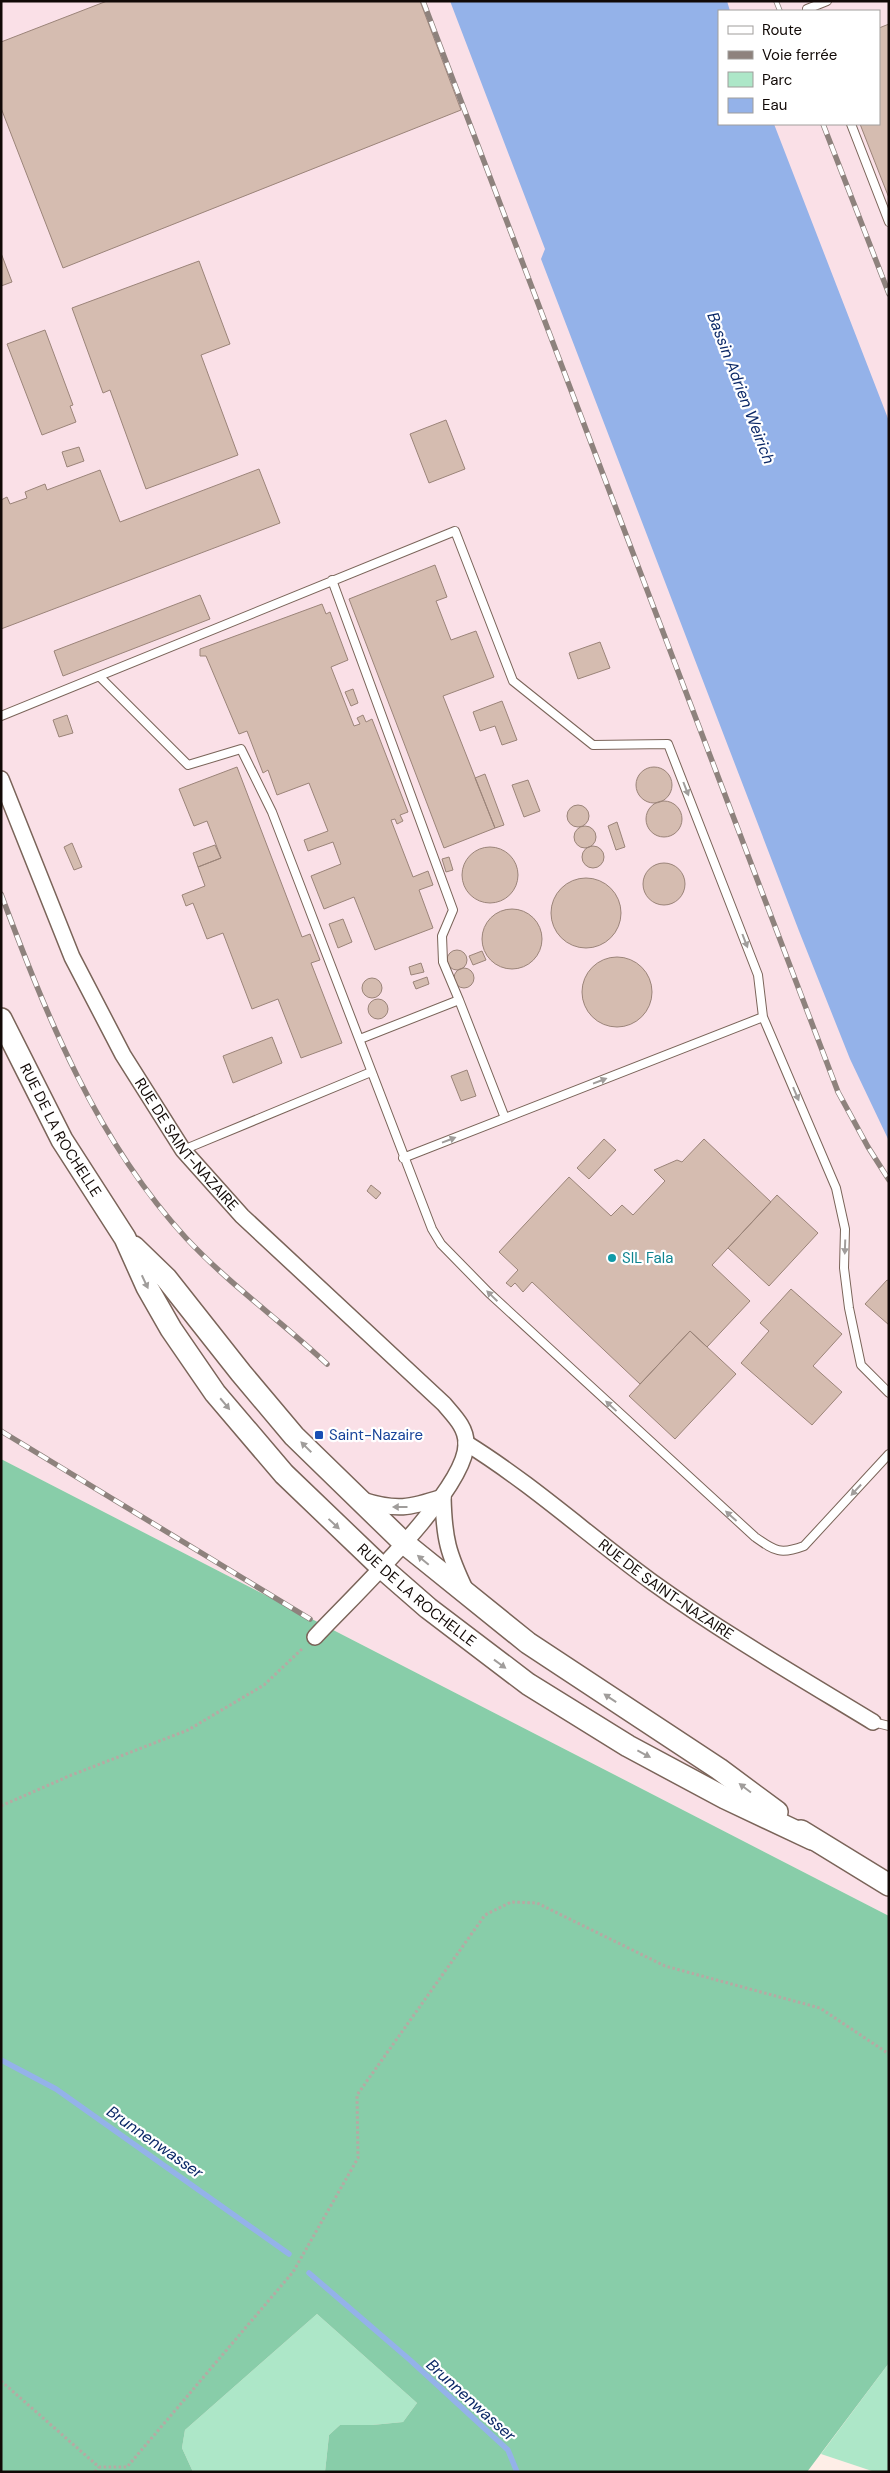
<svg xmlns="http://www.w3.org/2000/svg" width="890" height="2473" font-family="'DM Sans',sans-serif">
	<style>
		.industrial { fill: #fae0e7; fill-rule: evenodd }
		.green { fill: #ade7c8 }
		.forest { fill: #88cda9 }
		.water { fill: #94b2e9 }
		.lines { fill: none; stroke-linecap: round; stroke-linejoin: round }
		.stream { stroke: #94b2e9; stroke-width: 5.5 }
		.building { fill: #d5bcb0; stroke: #9b8479 }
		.service-casing { stroke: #7a6459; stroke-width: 10 }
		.minor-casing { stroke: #7a6459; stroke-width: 18 }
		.secondary-casing { stroke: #7a6459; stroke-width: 24 }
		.path { stroke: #b7a9a3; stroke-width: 3; stroke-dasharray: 2.5 2.5; stroke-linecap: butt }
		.service { stroke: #fff; stroke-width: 8 }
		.minor { stroke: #fff; stroke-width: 15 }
		.secondary { stroke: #fff; stroke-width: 21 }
		.rail-casing { stroke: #8e827d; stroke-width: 5.5 }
		.rail { stroke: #fff; stroke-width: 4; stroke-dasharray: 11; stroke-linecap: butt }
		.oneway { fill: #a09d9b }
		.culture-dot { fill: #0f9aa8; stroke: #fff; stroke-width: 2 }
		.transit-dot { fill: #1a4fb4; stroke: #fff; stroke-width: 2 }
		.labels { text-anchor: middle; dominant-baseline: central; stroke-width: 4.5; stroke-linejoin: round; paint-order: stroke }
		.street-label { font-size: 15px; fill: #110906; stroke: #fff }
		.culture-label { font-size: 15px; fill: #0d838f; stroke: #fff; text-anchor: start }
		.transit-label { font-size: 15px; fill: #164399; stroke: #fff; text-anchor: start }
		.water-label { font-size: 16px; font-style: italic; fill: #0b2867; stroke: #fff }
	</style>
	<rect width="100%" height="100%" fill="#feeee7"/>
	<path class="industrial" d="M1,1H889V1916L1,1459ZM719,11H879V124H719Z"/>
	<path class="green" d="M317,2314L417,2403L403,2422L372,2425H340L329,2435L325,2472H193L182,2448L185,2430Z
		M889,2363V2472H875L821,2454Z"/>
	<path class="forest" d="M1,1459L889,1916V2363L807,2472H325L329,2435L340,2425H372L403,2422L417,2403L317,2314L185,2430L182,2448L193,2472H1Z"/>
	<path class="water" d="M450,1H727L730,11H719V124H774L889,421V1141L850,1059L799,931L541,259L545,249Z"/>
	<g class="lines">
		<path class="stream" d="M1,2060L56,2089L289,2254
			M309,2273L410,2360L508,2450L517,2472"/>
	</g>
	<path class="building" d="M107,1H420L461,110L63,268L1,108V42Z
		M889,24V198L860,124H879V28Z
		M1,253L12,282L1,286Z
		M199,261L230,344L201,355L238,455L146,489L110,390L103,393L72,308Z
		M45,330L73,405L70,406L76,422L42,435L7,344Z
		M446,420L465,469L429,483L410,434Z
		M79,447L84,461L67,467L62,452Z
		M259,469L280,523L1,629V500L7,497L10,504L27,498L25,492L45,484L47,490L100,470L120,522Z
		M435,565L447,597L436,601L451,640L476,631L494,677L443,696L495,828L444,848L349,599Z
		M200,595L210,619L63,676L54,651Z
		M322,604L326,614L330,612L348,660L331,667L354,726L360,724L357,718L363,715L366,722L372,719L408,812L400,815L403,821L397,824L395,819L391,820L413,877L428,871L433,885L419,890L433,928L375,950L354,897L324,909L311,876L341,864L333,842L308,851L304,840L328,831L309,783L277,795L268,770L263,773L247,731L239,734L206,656H200V649Z
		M600,642L610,668L578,679L569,653Z
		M353,689L358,703L351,706L345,692Z
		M502,701L517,740L502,745L495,726L480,731L473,712Z
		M67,715L73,733L59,737L53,720Z
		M636 785a18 18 0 1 1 36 0a18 18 0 1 1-36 0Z
		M237,767L302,937L310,934L320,960L311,963L342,1043L301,1058L278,999L252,1009L223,933L207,939L193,903L186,906L182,895L205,886L198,867L221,858L207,821L194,826L179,789Z
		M485,774L504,825L495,828L475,778Z
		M528,780L540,811L524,817L512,785Z
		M646 819a18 18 0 1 1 36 0a18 18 0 1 1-36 0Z
		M567 816a11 11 0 1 1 22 0a11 11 0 1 1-22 0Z
		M617,822L625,847L616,850L608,826Z
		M574 837a11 11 0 1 1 22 0a11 11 0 1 1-22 0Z
		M72,843L82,867L74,870L64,847Z
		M215,845L221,858L198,867L193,853Z
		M582 857a11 11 0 1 1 22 0a11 11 0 1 1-22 0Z
		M462 875a28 28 0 1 1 56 0a28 28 0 1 1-56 0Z
		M449,857L453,870L446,872L442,859Z
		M643 884a21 21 0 1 1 42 0a21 21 0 1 1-42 0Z
		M551 913a35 35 0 1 1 70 0a35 35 0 1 1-70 0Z
		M482 939a30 30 0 1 1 60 0a30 30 0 1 1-60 0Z
		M343,919L352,942L338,948L329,924Z
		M447 960a10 10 0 1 1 20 0a10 10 0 1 1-20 0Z
		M482,951L486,960L473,965L469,956Z
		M582 992a35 35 0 1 1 70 0a35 35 0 1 1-70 0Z
		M421,963L424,972L411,975L409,967Z
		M454 978a10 10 0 1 1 20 0a10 10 0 1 1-20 0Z
		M427,977L429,984L416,989L413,982Z
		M362 988a10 10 0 1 1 20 0a10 10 0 1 1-20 0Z
		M368 1009a10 10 0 1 1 20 0a10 10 0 1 1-20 0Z
		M272,1037L282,1063L233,1083L223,1056Z
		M467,1070L476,1096L461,1101L451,1076Z
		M604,1139L616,1150L589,1179L577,1168Z
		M704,1139L771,1202L712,1265L750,1301L707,1347L690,1331L640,1384L532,1282L523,1292L515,1283L511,1287L506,1283L518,1270L499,1252L569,1177L611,1216L622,1205L633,1215L665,1181L654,1170L677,1160L682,1162Z
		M371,1185L381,1193L376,1199L367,1191Z
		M777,1195L818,1233L769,1286L728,1248Z
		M887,1280L889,1281V1325L865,1304Z
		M791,1289L842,1334L813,1366L842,1392L812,1425L741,1363L769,1331L760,1323Z
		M690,1331L736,1374L675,1439L629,1396Z"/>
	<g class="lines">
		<defs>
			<path id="service" d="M807,9L827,1
				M851,124L889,222
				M332,580L453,910L442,936L443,962L459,1000
				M100,677L188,765L241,749L272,812L432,1229L441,1244L489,1293L755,1537C775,1551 780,1555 804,1546L889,1454
				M1,716L455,531L513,681L593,745L668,744L758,975L763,1017L836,1188L845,1229L844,1268L849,1308L861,1365L889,1393
				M360,1039L459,1000L505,1118
				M183,1150L371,1072
				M403,1158L763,1017
				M873,1722L889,1726"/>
			<g id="minor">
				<path id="s1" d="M1,779L72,957L123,1055L183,1150L242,1216L444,1404C454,1416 466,1427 466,1443C468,1489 348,1601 315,1637"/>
				<path id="s2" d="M466,1443C532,1484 589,1536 652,1582C723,1633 799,1677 873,1722"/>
				<path d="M443,1497C444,1539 448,1553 466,1591"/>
				<path d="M362,1500C397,1511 409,1508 443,1497"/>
			</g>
			<g id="secondary">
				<path id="s3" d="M1,1019L62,1140L125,1238L147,1287L171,1329L215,1393L284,1474L381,1567L428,1608L528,1684L628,1746L725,1798L812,1839"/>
				<path d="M134,1247L166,1278L241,1373L294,1436L404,1543L528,1643L719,1769L777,1812"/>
				<path d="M801,1831L889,1885"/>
			</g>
		</defs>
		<use href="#service" class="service-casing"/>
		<use href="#minor" class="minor-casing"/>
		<use href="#secondary" class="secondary-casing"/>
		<path class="path" d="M1,1806L69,1776L188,1730L264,1685L303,1648
			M1,2381L99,2467H127L293,2272L358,2158L357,2095L485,1915L511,1902L537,1903L665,1966L820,2008L889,2054
			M95,2472L99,2467"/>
		<use href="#service" class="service"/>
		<use href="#minor" class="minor"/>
		<use href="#secondary" class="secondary"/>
		<defs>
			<path id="rail" d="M423,1L838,1092L868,1147L889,1180
				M776,1L780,11
				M823,124L889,294
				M1,894C47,1017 96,1140 186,1238C229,1284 281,1321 327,1364
				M1,1431L310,1619"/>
		</defs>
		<use href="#rail" class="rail-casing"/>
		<use href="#rail" class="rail"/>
	</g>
	<defs><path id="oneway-solid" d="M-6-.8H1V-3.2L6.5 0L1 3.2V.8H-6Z" transform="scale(1.25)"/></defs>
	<g class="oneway">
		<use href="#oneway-solid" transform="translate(686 789) rotate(69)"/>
		<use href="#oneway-solid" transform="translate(745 941) rotate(69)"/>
		<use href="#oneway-solid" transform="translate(600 1081) rotate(-21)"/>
		<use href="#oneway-solid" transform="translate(796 1094) rotate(67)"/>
		<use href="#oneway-solid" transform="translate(449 1140) rotate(-21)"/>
		<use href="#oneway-solid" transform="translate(845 1247) rotate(92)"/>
		<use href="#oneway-solid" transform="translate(145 1282) rotate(65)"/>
		<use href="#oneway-solid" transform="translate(492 1296) rotate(-136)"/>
		<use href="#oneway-solid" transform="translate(225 1404) rotate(50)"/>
		<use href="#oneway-solid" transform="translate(611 1406) rotate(-137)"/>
		<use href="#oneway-solid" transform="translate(306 1447) rotate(-135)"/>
		<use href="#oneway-solid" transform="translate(856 1490) rotate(133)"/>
		<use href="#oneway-solid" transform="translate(400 1507) rotate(-180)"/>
		<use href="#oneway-solid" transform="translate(731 1516) rotate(-138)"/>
		<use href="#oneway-solid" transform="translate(334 1524) rotate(43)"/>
		<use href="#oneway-solid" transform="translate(423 1560) rotate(-140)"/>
		<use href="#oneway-solid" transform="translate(500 1664) rotate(36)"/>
		<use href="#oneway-solid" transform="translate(610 1698) rotate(-146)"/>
		<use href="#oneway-solid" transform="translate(644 1754) rotate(28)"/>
		<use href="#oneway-solid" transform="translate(745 1788) rotate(-143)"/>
	</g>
	<circle class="culture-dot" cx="612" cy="1258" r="5"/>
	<rect class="transit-dot" x="314" y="1430" width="10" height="10" rx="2.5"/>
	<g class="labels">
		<g class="street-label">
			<text stroke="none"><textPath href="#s3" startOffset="126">RUE DE LA ROCHELLE</textPath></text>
			<text stroke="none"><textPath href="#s1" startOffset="412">RUE DE SAINT-NAZAIRE</textPath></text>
			<text stroke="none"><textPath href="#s2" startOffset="248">RUE DE SAINT-NAZAIRE</textPath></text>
			<text stroke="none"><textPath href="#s3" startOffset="718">RUE DE LA ROCHELLE</textPath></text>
		</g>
		<g class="culture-label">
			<text x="622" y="1258">SIL Fala</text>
		</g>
		<g class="transit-label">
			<text x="329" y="1435">Saint-Nazaire</text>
		</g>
		<g class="water-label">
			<text transform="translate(741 388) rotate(69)">Bassin Adrien Weirich</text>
			<text transform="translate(155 2142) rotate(35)">Brunnenwasser</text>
			<text transform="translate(471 2400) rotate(42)">Brunnenwasser</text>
		</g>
	</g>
	<rect width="890" height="2473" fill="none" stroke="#110906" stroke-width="5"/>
	<rect x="718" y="10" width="162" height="115" fill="#ffffff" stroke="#a09d9b"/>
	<rect x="728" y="26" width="25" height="8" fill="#ffffff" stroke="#a09d9b"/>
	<text x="762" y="35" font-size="15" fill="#110906">Route</text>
	<rect x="728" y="51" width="25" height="8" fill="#8e827d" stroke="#a09d9b"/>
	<text x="762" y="60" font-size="15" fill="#110906">Voie ferrée</text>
	<rect x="728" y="72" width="25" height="15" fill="#ade7c8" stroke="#a09d9b"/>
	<text x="762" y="85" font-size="15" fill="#110906">Parc</text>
	<rect x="728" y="98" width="25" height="15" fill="#94b2e9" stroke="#a09d9b"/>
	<text x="762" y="110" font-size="15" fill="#110906">Eau</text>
</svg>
